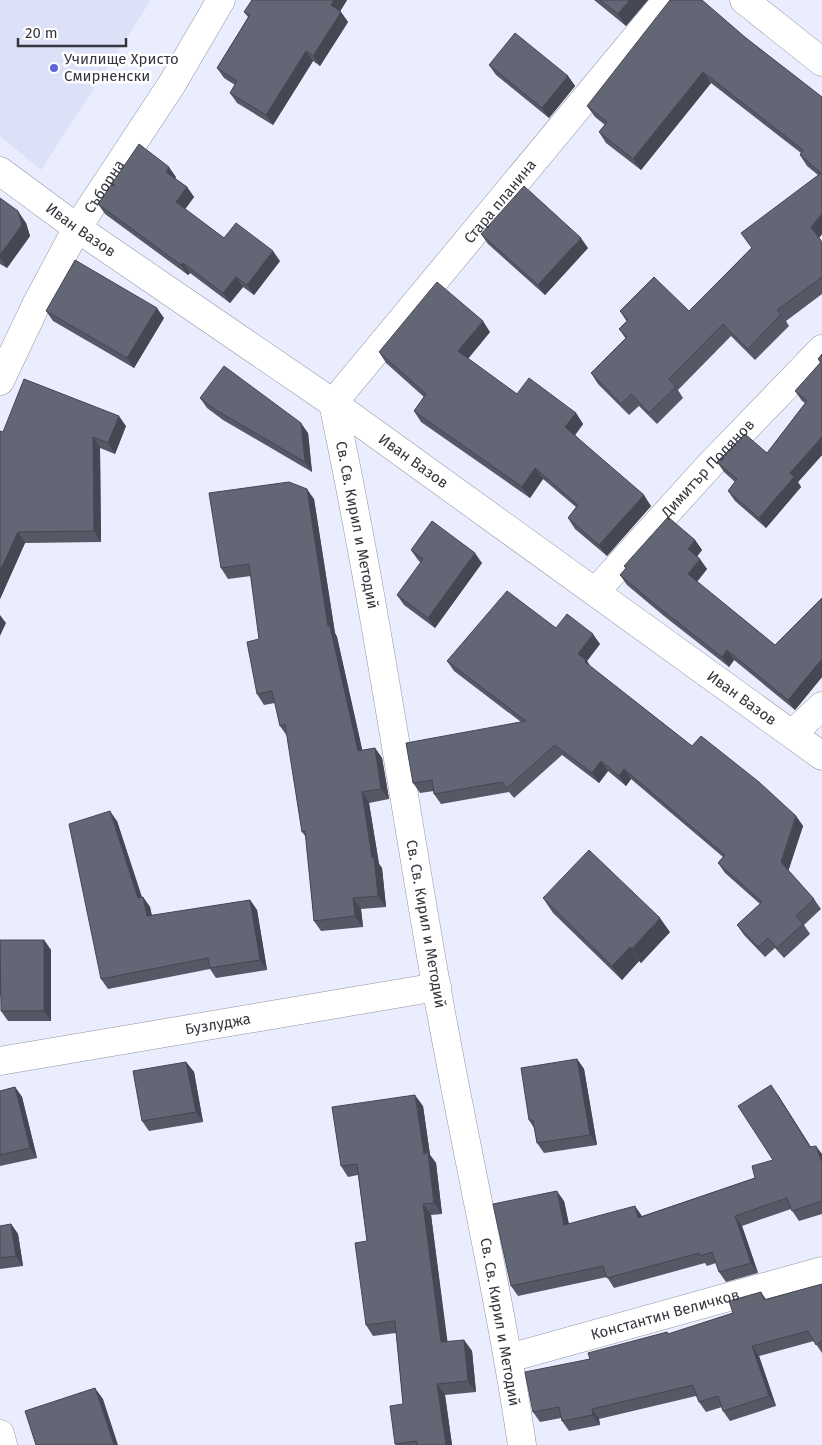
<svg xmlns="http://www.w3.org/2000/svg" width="822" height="1445" font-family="'Fira Sans',sans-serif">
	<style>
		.built { fill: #dce1f8 }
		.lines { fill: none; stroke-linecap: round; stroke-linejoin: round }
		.minor-casing { stroke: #9094a3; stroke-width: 29 }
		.minor { stroke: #fff; stroke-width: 28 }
		.wall { fill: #555865 }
		.shaded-wall { fill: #454752 }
		.building { fill: #636675; stroke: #454752 }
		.poi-dot { fill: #5e65dd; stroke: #fff; stroke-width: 2 }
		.labels { text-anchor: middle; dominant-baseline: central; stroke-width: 5; stroke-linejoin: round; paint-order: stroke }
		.poi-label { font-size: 15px; fill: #36373e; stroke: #fff; text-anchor: start }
		.street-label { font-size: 15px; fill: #36373e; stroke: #fff }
	</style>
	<rect width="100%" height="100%" fill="#eaedfe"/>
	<path class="built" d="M0,0H151L41,170L0,136Z"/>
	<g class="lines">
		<defs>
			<g id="minor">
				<path d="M744,0L822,62"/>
				<path id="s1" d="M0,171L77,228L333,403L822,756"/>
				<path id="s2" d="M0,381L37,303L77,228L172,84L221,0"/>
				<path id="s3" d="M596,591L709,466L822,349"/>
				<path d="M793,733L822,706"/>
				<path id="s4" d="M0,1061L437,987"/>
				<path id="s5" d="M509,1358L822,1271"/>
				<path d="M0,1434L3,1445"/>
				<path id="s6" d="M522,1445C499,1291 463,1138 436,985C402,791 374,596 333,403L667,0"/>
			</g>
		</defs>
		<use href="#minor" class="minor-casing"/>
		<use href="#minor" class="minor"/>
	</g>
	<path class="wall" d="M252,0H347L340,11L348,22L320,66L313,61L273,125L237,103L230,93L235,85L224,78L217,68L248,17L244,12Z
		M594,0H648L626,26Z
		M746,38L822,97V234L819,238L822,242V294L786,321L789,326L755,360L731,336L678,390L683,398L657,424L639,406L629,415L598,384L591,373L626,339L619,329L627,322L620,311H689L751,248L818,175L807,166L800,155L801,153L711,83L641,170L606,143L599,132L605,125L595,117L587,106Z
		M489,65L568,76L575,86L549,118L496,75Z
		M176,177L175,179L187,187L194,197L185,209L224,238L280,261L254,295L243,287L230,303L190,273L188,275L105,214L98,204Z
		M0,198L26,223L30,236L7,268L0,264Z
		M481,234L588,248L545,295L488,244Z
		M46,311L164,318L134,368L53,321Z
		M490,332L468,359L517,394L576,413L583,424L575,435L651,506L607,556L575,529L568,518L576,507L543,479L530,498L421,422L414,411L424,397L386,363L379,352Z
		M822,354V455L798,482L801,487L766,528L735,501L728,491L735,482L724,472L717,462L767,453L805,403L802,401L795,391L820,363L818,359Z
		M200,398L308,433L312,472L223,420L207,408Z
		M126,426L115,454L100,448L101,542L25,543L0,599V431L3,432Z
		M314,499L335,633L337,637L362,750L375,748L382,758L389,799L369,803L379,864L382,868L386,907L361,909L363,927L321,931L314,921L306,837L302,832L287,736L280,726L275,703L264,705L257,694L259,639L251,576L228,579L221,568Z
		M695,540L702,550L697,556L707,569L697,582L775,645L822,598V677L795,710L734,660L729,667L664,616L627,585L620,575L626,569L624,566Z
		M411,550L482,563L435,628L404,605L397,595L421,563L418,560Z
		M556,628L600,644L587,661L590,666L692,746L796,816L803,826L788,871L814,899L821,909L804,925L810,934L784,958L775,948L765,957L744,935L737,925L760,904L725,873L718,863L723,857L631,779L626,786L608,771L599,783L562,755L514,798L509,792L441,804L434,794V791L420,793L413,783L521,722L454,671L447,661Z
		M117,821L142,897H143L150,907L152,916L250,900L257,910L267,970L216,978L210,969L108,989L101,979Z
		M543,898L670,932L641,963L639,961L622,980L553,913Z
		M0,940H44L51,950V1021H8L1,1011V996H0Z
		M577,1059L584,1069L597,1145L544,1153L537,1143L534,1128L529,1120Z
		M186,1062L194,1072L203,1122L149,1131L142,1121Z
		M15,1087L22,1097L37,1158L0,1166V1091Z
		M778,1095L811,1147L822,1154V1214L799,1221L791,1209L742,1226L758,1273L726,1282L719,1272L716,1263L707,1266L705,1263L614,1288L607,1277L518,1296L511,1286L564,1201L569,1224L642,1216L755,1178L773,1160Z
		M423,1106L430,1155L436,1163L442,1214L431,1215L447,1342L464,1340L472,1351L476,1392L445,1395L452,1445H396L395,1444L403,1404L396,1333L373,1336L366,1325L367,1241L358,1175L348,1177L341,1166Z
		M11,1224L18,1234L23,1266L0,1269V1226Z
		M822,1284V1353L814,1341L759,1356L776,1406L730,1421L723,1411L722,1407L706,1412L699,1402L696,1396L599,1419L600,1425L569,1431L562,1421L561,1418L540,1422L533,1412L590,1359L667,1332L669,1334L733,1313L761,1292L766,1299Z"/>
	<path class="shaded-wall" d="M334,0H347L338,15L331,5Z
		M630,0H648L626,26L618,14Z
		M341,12L348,22L320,66L313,56Z
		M306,51L313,61L273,125L266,115Z
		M703,72L711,83L641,170L633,159Z
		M568,76L575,86L549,118L542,108Z
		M169,167L176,177L173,182L166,172Z
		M187,187L194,197L183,212L176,202Z
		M18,211L26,223L30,236L7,268L0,258V255Z
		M822,214V234L819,238L811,227Z
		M581,238L588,248L545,295L538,285Z
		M273,251L280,261L254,295L247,285Z
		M183,263L190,273L188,275L181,265Z
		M236,277L243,287L230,303L223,293Z
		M157,308L164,318L134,368L127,358Z
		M483,321L490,332L465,362L458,351Z
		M576,413L583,424L573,438L565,427Z
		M119,416L126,426L115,454L108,443Z
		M301,423L308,433L312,472L305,462Z
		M93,437L100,448L101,542L94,531Z
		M822,437V455L798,482L801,487L766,528L759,518L790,473Z
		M535,468L543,479L530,498L522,487Z
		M307,489L314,499L335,633L337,637L365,762L358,751L328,626Z
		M644,495L651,506L607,556L599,545Z
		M18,532L25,543L0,599V571Z
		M695,540L702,550L695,559L688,549Z
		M475,553L482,563L435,628L428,618Z
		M700,559L707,569L695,584L688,574Z
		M0,615L6,623L0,636Z
		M593,634L600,644L587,661L593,670L578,654Z
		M727,650L734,660L729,667L722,657Z
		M822,659V677L795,710L788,700Z
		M375,748L382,758L389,799L381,789Z
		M601,761L608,771L599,783L592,773Z
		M624,769L631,779L626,786L619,776Z
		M362,792L369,803L379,864L382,868L386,907L378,896Z
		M110,811L117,821L145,908L138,898Z
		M796,816L803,826L788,872L781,862Z
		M143,897L150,907L154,926L147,916Z
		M353,898L361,909L363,927L355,916Z
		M250,900L257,910L267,970L260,960Z
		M660,918L670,932L641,963L632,949Z
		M44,940L51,950V1021L44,1011Z
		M630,947L639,961L622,980L612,966Z
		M577,1059L584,1069L597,1145L590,1135Z
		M186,1062L194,1072L203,1122L196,1112Z
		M771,1085L778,1095L817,1157L810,1147Z
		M15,1087L22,1097L37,1158L30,1148Z
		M415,1095L423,1106L430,1155L436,1163L442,1214L434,1203L424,1154Z
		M816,1146L822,1154V1163Z
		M557,1191L564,1201L571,1235L564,1225Z
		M423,1204L431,1215L449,1353L441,1342Z
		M635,1206L642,1216L645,1228L638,1218Z
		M735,1216L742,1226L758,1273L751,1263Z
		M11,1224L18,1234L23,1266L16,1256Z
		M464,1340L472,1351L476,1392L468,1381Z
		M752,1346L759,1356L776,1406L769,1396Z
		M437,1384L445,1395L452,1445H446Z
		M95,1388L103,1399L118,1445H114Z
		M592,1409L599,1419L600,1425L593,1415Z"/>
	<path class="building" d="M252,0H334L331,5L341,12L313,56L306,51L266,115L230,93L237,81L217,68L250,15L244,12Z
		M600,0H630L618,14Z
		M670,0H702L746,38L822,97V214L811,227L822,242V277L777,310L781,314L748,349L723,324L669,379L676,387L649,413L631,394L621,404L591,373L627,337L619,329L628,320L620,311L654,277L689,311L752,248L741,233L821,173L800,155L803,150L703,72L633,159L599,132L607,122L587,106Z
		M515,33L568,76L542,108L489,65Z
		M139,144L169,167L166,172L187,187L176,202L224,238L236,223L273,251L247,285L236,277L223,293L183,263L181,265L98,204Z
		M524,186L581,238L538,285L481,234Z
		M0,198L18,211L22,225L0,255Z
		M75,260L157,308L127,358L46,311Z
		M437,282L483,321L458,351L517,394L529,378L576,413L565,427L644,495L599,545L568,518L578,505L535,468L522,487L414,411L426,394L379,352Z
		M822,354V437L790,473L794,477L759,518L728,491L737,479L717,462L745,434L767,453L807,401L795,391L821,362L818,359Z
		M224,366L301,423L305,462L216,410L200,398Z
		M24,379L119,416L108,443L93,437L94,531L18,532L0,571V431L3,432Z
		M289,482L307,489L328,626H330L358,751L375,748L381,789L362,792L372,858L374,857L378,896L353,898L355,916L314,921L305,831L302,832L285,724L280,726L272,691L257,694L247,642L259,639L249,564L221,568L209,493Z
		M668,517L695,540L688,549L700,559L688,574L775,645L822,598V659L788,700L727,650L722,657L657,606L620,575L626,568L624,566Z
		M432,521L475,553L428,618L397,595L423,559L411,550Z
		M507,591L556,628L567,614L593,634L578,654L586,660L585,662L692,746L701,736L759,782L796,816L781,862L814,899L796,916L803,924L777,948L768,938L758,947L737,925L762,902L718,863L725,855L624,769L619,776L601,761L592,773L555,745L507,788L502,782L434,794L432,780L413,783L406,743L526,721L447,661Z
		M110,811L138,898L143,897L147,916L250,900L260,960L210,968L208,958L101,979L69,824Z
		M589,850L660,918L632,949L630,947L612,966L543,898Z
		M0,940H44V1011H1Z
		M577,1059L590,1135L537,1143L533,1120H529L521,1068Z
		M186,1062L196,1112L142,1121L133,1071Z
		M771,1085L810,1147L816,1146L822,1163V1201L792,1211L787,1198L735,1216L751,1263L719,1272L712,1252L700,1256L699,1253L607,1278L603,1266L511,1286L493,1204L557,1191L564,1225L635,1206L638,1218L755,1178L752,1166L773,1160L738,1106Z
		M15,1087L30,1148L0,1155V1091Z
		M415,1095L424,1154L428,1152L434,1203L423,1204L441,1342L464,1340L468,1381L437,1384L446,1445H417L416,1441L395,1444L390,1406L403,1404L395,1321L366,1325L355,1243L367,1241L357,1164L341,1166L332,1107Z
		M11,1224L16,1256L0,1258V1226Z
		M822,1284V1341L816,1345L808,1331L752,1346L769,1396L723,1411L718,1396L699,1402L693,1385L592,1409L593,1415L562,1421L559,1407L533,1412L525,1372L590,1359L588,1353L667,1332L668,1334L733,1313L729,1301L761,1292L764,1300Z
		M95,1388L114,1445H36L25,1411Z"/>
	<circle class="poi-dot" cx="54" cy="68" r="5"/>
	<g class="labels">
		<g class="poi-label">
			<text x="64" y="59">Училище Христо<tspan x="64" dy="17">Смирненски</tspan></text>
		</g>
		<g class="street-label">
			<text stroke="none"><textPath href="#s2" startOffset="221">Съборна</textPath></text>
			<text stroke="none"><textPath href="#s6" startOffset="1321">Стара планина</textPath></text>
			<text stroke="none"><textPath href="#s1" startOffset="100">Иван Вазов</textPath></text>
			<text stroke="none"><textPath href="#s1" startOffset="505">Иван Вазов</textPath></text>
			<text stroke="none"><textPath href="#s3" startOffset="166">Димитър Полянов</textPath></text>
			<text transform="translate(357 525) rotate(79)">Св. Св. Кирил и Методий</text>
			<text stroke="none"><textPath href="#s1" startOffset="910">Иван Вазов</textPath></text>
			<text transform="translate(426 924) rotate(80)">Св. Св. Кирил и Методий</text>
			<text stroke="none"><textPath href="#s4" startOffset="221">Бузлуджа</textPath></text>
			<text stroke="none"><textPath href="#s5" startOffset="162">Константин Величков</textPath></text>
			<text transform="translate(500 1322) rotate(80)">Св. Св. Кирил и Методий</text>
		</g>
	</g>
	<path d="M18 38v8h108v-8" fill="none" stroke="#36373e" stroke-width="2.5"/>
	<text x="25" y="38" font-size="15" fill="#36373e" stroke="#ffffff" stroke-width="4" paint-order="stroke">20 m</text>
</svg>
